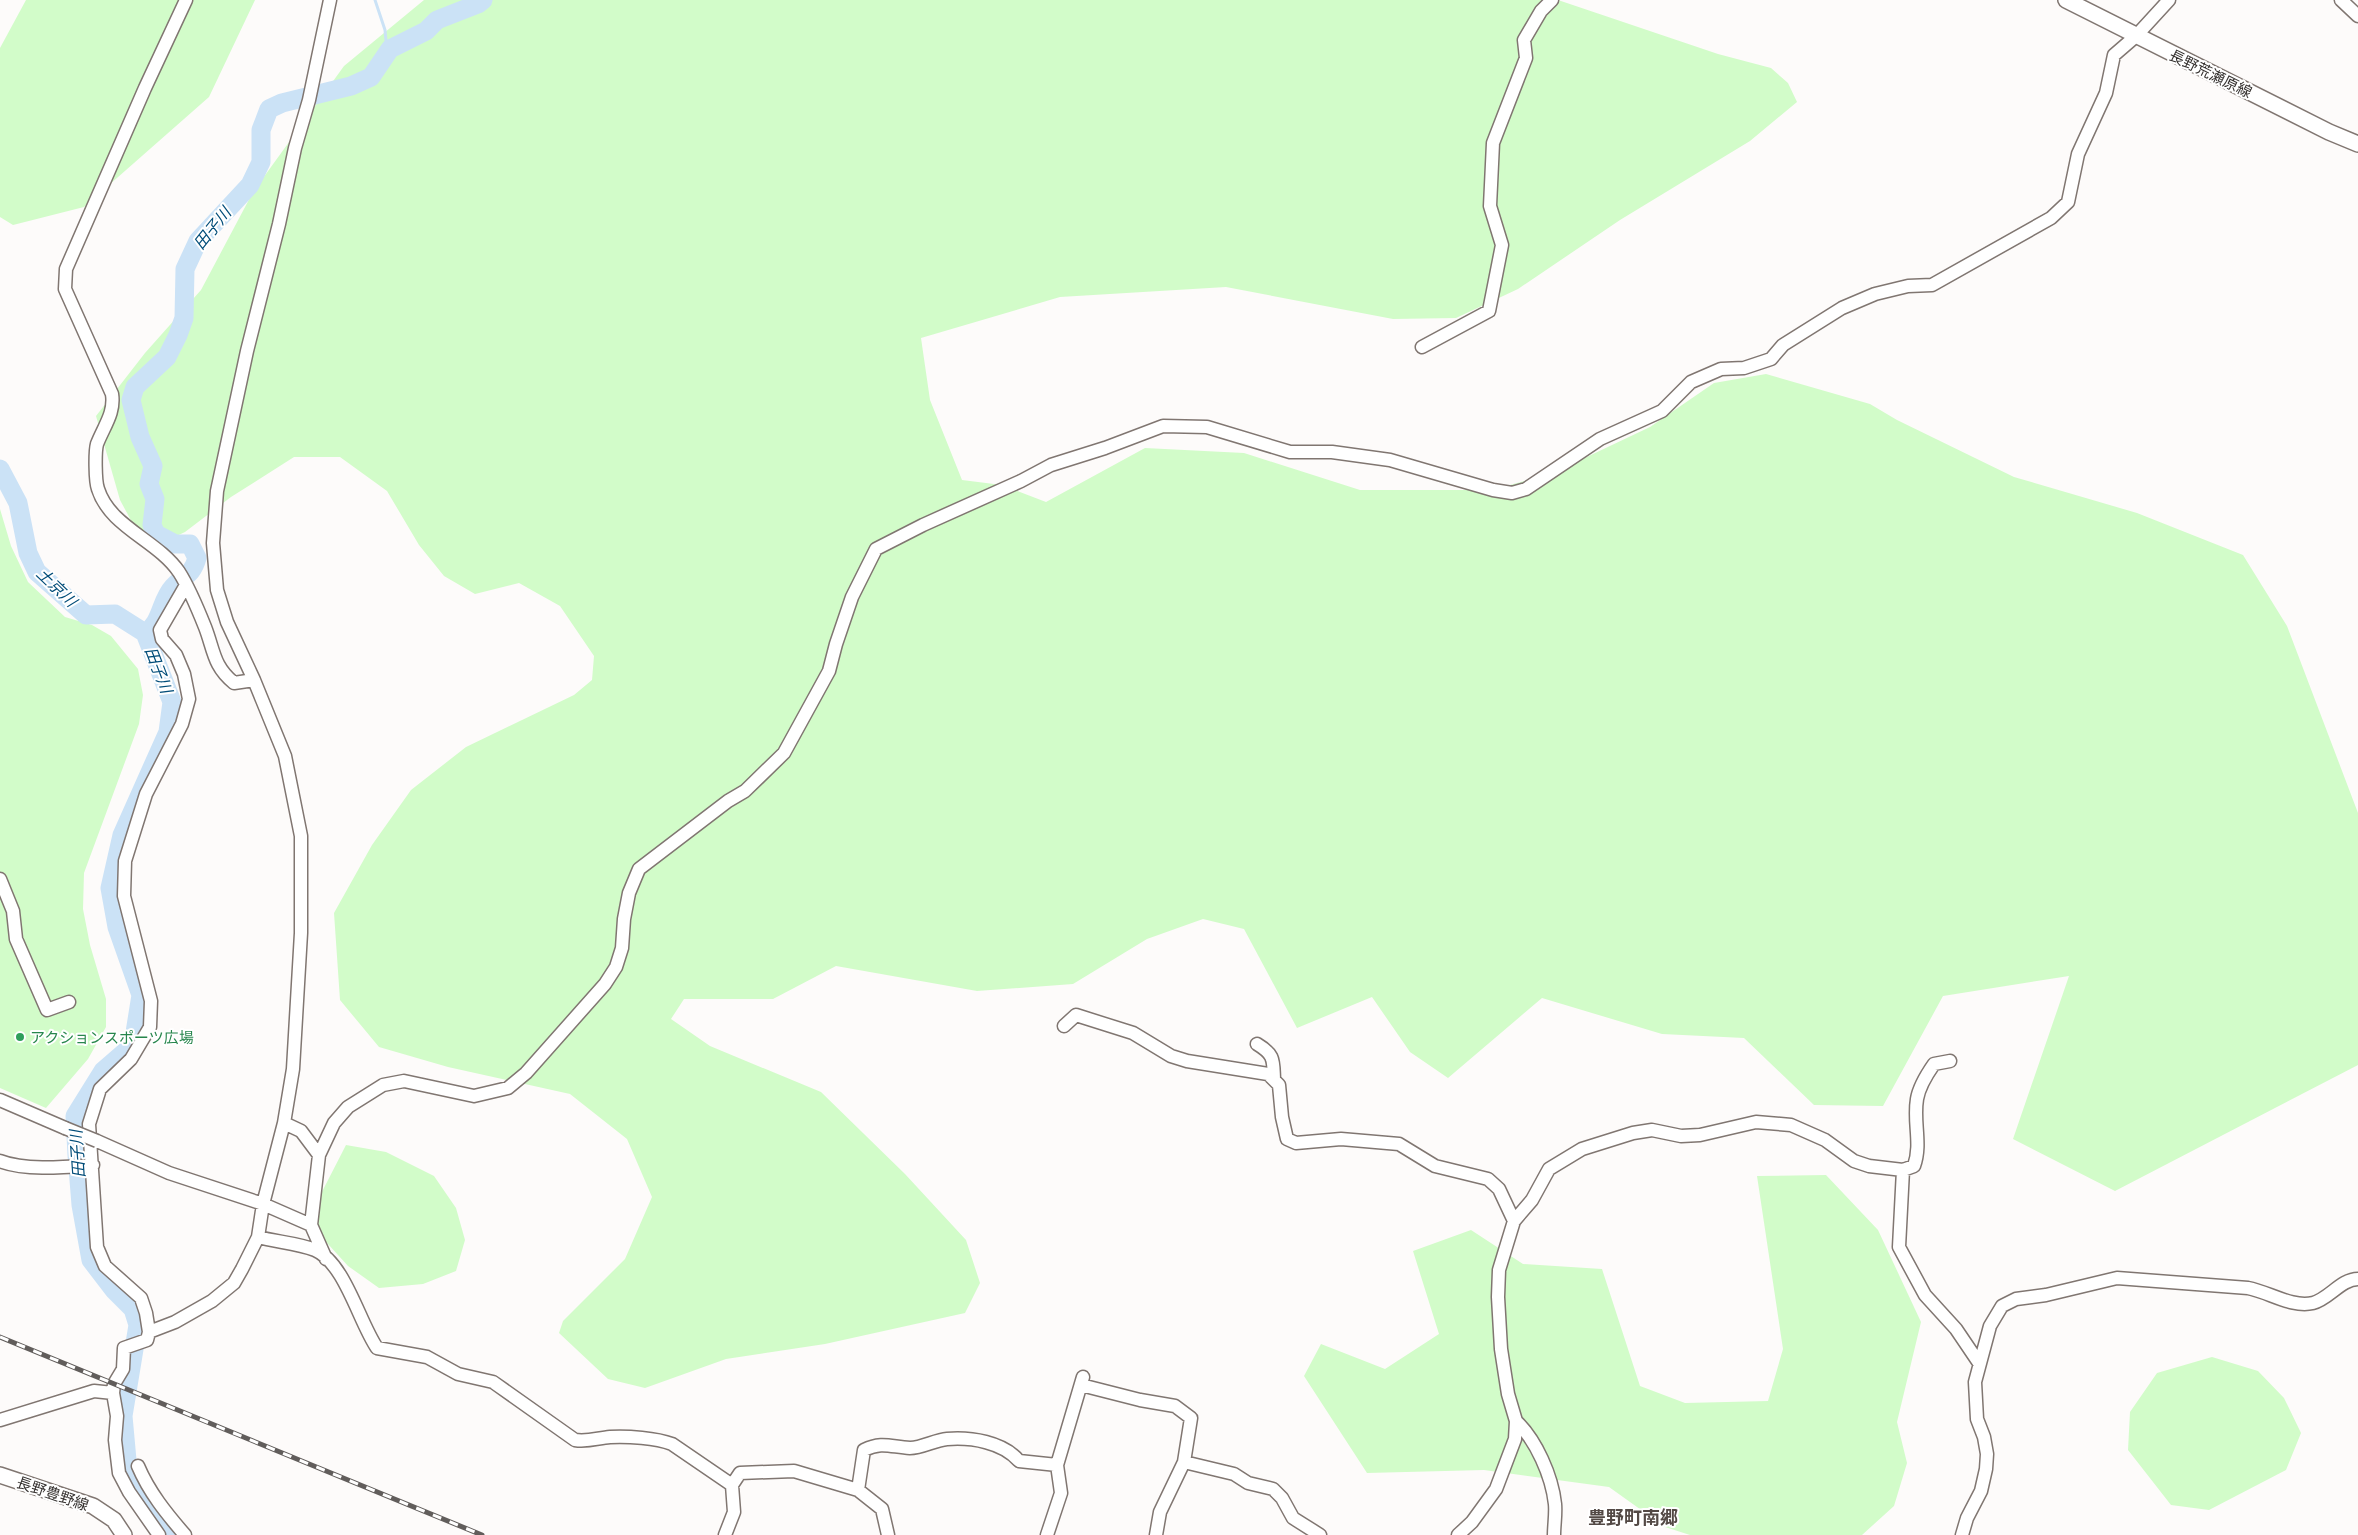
<svg xmlns="http://www.w3.org/2000/svg" width="2358" height="1535" font-family="'Noto Sans','Noto Sans JP',sans-serif">
	<style>
		.green { fill: #d2fcc9 }
		.lines { fill: none; stroke-linecap: round; stroke-linejoin: round }
		.stream { stroke: #cbe2f6; stroke-width: 3 }
		.river { stroke: #cbe2f6; stroke-width: 19 }
		.minor-casing { stroke: #807671; stroke-width: 15 }
		.major-casing { stroke: #807671; stroke-width: 18 }
		.minor { stroke: #fff; stroke-width: 12 }
		.major { stroke: #fff; stroke-width: 15 }
		.rail-casing { stroke: #615d5b; stroke-width: 5 }
		.rail { stroke: #fff; stroke-width: 3; stroke-dasharray: 9; stroke-linecap: butt }
		.minor-bridge-casing { stroke: #807671; stroke-width: 15; stroke-linecap: butt }
		.minor-bridge { stroke: #fff; stroke-width: 12 }
		.leisure-dot { fill: #2e9e5b; stroke: #fff; stroke-width: 2 }
		.labels { text-anchor: middle; dominant-baseline: central; stroke-width: 4; stroke-linejoin: round; paint-order: stroke }
		.street-label { font-size: 15px; fill: #35312f; stroke: #fff }
		.leisure-label { font-size: 15px; fill: #27864d; stroke: #fff; text-anchor: start }
		.water-label { font-size: 16px; font-style: italic; fill: #024d79; stroke: #fff }
		.quarter-label { font-size: 18px; font-weight: bold; fill: #534945; stroke: #fff }
	</style>
	<rect width="100%" height="100%" fill="#fdfbfa"/>
	<path class="green" d="M26,0H255L209,97L84,207L13,225L0,217V48Z
		M424,0H1558L1718,54L1771,68L1788,83L1797,102L1750,141L1620,220L1518,289L1456,318L1393,319L1226,287L1060,297L921,338L930,400L962,480L1002,485L1046,502L1145,448L1244,453L1360,490H1492L1553,473L1650,427L1714,383L1766,374L1870,404L1897,420L2014,477L2137,513L2243,555L2287,626L2358,813V1065L2115,1191L2013,1139L2069,976L1943,996L1883,1106L1814,1105L1744,1038L1662,1034L1542,998L1448,1078L1410,1052L1372,997L1297,1028L1244,929L1203,919L1147,939L1073,984L977,991L836,966L773,999H684L671,1019L710,1046L821,1092L905,1174L966,1240L980,1283L965,1313L825,1344L726,1359L645,1388L608,1379L559,1333L563,1321L625,1259L652,1197L627,1139L570,1094L448,1067L379,1047L340,1000L334,913L372,845L411,790L466,747L574,695L592,680L594,656L560,606L519,583L475,594L444,576L419,545L387,491L340,457H294L231,497L185,532L147,550L120,500L96,416L145,353L201,290L253,192L344,66Z
		M0,509L11,546L28,582L65,617L92,625L111,636L138,669L143,695L139,724L84,873L83,909L90,945L106,999V1027L88,1059L46,1108L0,1088Z
		M346,1145L386,1152L434,1176L456,1208L465,1240L456,1271L423,1284L379,1288L348,1266L307,1221Z
		M1826,1175L1878,1230L1921,1322L1897,1422L1907,1463L1894,1506L1862,1535H1690L1665,1527L1609,1487L1484,1470L1367,1473L1304,1376L1321,1344L1385,1369L1439,1334L1413,1251L1471,1230L1523,1264L1602,1269L1640,1386L1685,1403L1768,1401L1783,1349L1757,1176Z
		M2212,1357L2258,1371L2284,1398L2301,1433L2286,1470L2209,1510L2171,1505L2128,1450L2130,1412L2157,1373Z"/>
	<g class="lines">
		<path class="stream" d="M375,0L385,30L387,52"/>
		<path class="river" d="M0,469L18,503L28,553L37,572L86,615L115,614L145,633
			M145,633L172,702L168,732L122,835L110,888L117,927L141,995L133,1045L103,1071L75,1116L77,1155L81,1205L91,1260L114,1290L133,1309L138,1325L123,1416L128,1471L145,1505L170,1535
			M145,633C162,623 160,601 173,587C184,575 192,576 197,558L190,544H175L156,534L152,525L155,499L149,484L153,466L140,437L131,400L135,387L167,357L178,335L184,318L185,269L198,241L250,185L261,162V130L269,109L282,103L351,86L371,77L390,49L426,31L437,20L478,4L483,0"/>
		<defs>
			<path id="minor" d="M186,0L145,88L66,269L65,289L112,394C115,413 104,426 97,444C95,451 95,481 98,489C110,527 157,540 179,572C188,586 199,612 205,627C214,650 213,666 234,683L254,680
				M2341,0L2358,16
				M1422,347L1489,311L1502,245L1490,206L1493,143L1526,58L1524,40L1541,11L1552,0
				M0,879L13,911L16,939L47,1010L69,1002
				M1064,1026L1076,1015L1133,1033L1171,1056L1187,1061L1268,1074L1279,1085L1282,1117L1287,1139L1296,1143L1341,1139L1399,1144L1435,1166L1488,1179L1499,1189L1514,1221
				M1257,1044C1275,1055 1273,1060 1274,1079
				M0,1100L65,1128
				M284,1123L301,1131L319,1155
				M97,1141L169,1173L263,1204L311,1225
				M0,1161C25,1171 66,1167 93,1165
				M1903,1170L1914,1166C1922,1144 1913,1122 1917,1099C1919,1087 1927,1074 1934,1064L1950,1061
				M258,1237C276,1242 298,1243 315,1250C345,1263 359,1322 377,1348L427,1357L458,1374L493,1382L575,1440C588,1442 598,1438 610,1437C628,1436 656,1438 672,1444L732,1485L734,1512L725,1535
				M326,1259L311,1225L319,1155L334,1123L348,1107L383,1085L404,1081L474,1096L508,1088L526,1073L605,984L616,967L622,948L624,919L629,893L639,869L728,801L745,791L784,753L829,671L836,644L852,597L876,549L923,525L1021,481L1051,465L1105,448L1163,426L1207,427L1290,452H1332L1390,460L1493,490L1512,493L1526,489L1600,439L1662,411L1691,382L1721,369L1744,368L1771,359L1783,345L1842,308L1875,294L1908,286L1932,285L2051,218L2068,202L2078,154L2106,93L2114,55L2136,36L2169,0
				M149,1332L146,1313L141,1298L105,1266L97,1247L89,1124L100,1089L131,1059L150,1027L151,1001L124,896L125,861L146,794L182,724L189,699L184,674L176,655L162,639L160,630L186,585
				M1081,1385L1140,1400L1175,1406L1191,1418L1184,1462L1234,1474L1248,1483L1273,1489L1282,1498L1293,1518L1320,1535
				M0,1420L94,1391L113,1393
				M1516,1421C1536,1440 1552,1476 1555,1504C1556,1514 1554,1525 1554,1535
				M138,1466C149,1492 166,1513 185,1535
				M732,1485L740,1473L794,1471L858,1490L882,1509L888,1535
				M858,1490L864,1450C882,1441 891,1447 910,1448C922,1448 935,1440 947,1439C971,1437 1003,1442 1019,1461L1057,1465
				M159,1535L129,1492L119,1473L115,1440L117,1416L113,1393L114,1384L123,1369L124,1348L147,1340L149,1332L175,1322L212,1301L234,1283L242,1269L258,1237L263,1204L284,1123L293,1069L301,933V836L285,756L254,680L227,622L217,590L213,543L217,491L247,351L279,224L295,148L309,100L330,0
				M1047,1535L1061,1493L1057,1465L1083,1377
				M1156,1535L1160,1512L1184,1462
				M1458,1535L1472,1522L1496,1489L1515,1439L1516,1421L1508,1394L1501,1349L1498,1297L1499,1270L1514,1221L1532,1200L1549,1169L1582,1149L1633,1133L1652,1130L1681,1136L1700,1135L1756,1122L1791,1125L1825,1140L1854,1161L1869,1166L1903,1170L1899,1247L1925,1295L1956,1329L1979,1363
				M1962,1535L1967,1518L1981,1491L1986,1469L1987,1454L1984,1437L1977,1419L1975,1382L1990,1326L2002,1306L2016,1299L2046,1295L2117,1278L2248,1288C2269,1292 2292,1308 2313,1303C2329,1299 2341,1279 2358,1279"/>
			<path id="major" d="M2066,0L2329,132L2358,144
				M0,1475L93,1506L114,1520L124,1535"/>
		</defs>
		<use href="#minor" class="minor-casing"/>
		<use href="#major" class="major-casing"/>
		<use href="#minor" class="minor"/>
		<use href="#major" class="major"/>
		<defs>
			<path id="rail" d="M0,1337L482,1535"/>
		</defs>
		<use href="#rail" class="rail-casing"/>
		<use href="#rail" class="rail"/>
		<defs>
			<path id="minor-bridge" d="M65,1128L97,1141"/>
		</defs>
		<use href="#minor-bridge" class="minor-bridge-casing"/>
		<use href="#minor-bridge" class="minor-bridge"/>
	</g>
	<circle class="leisure-dot" cx="20" cy="1037" r="5"/>
	<g class="labels">
		<g class="street-label">
			<text transform="translate(2211 73) rotate(26)">長野荒瀬原線</text>
			<text transform="translate(53 1493) rotate(19)">長野豊野線</text>
		</g>
		<g class="leisure-label">
			<text x="30" y="1037">アクションスポーツ広場</text>
		</g>
		<g class="water-label">
			<text transform="translate(212 228) rotate(-51)">田子川</text>
			<text transform="translate(57 587) rotate(44)">土京川</text>
			<text transform="translate(159 670) rotate(69)">田子川</text>
			<text transform="translate(77 1154) rotate(-94)">田子川</text>
		</g>
		<g class="quarter-label">
			<text x="1633" y="1517">豊野町南郷</text>
		</g>
	</g>
</svg>
